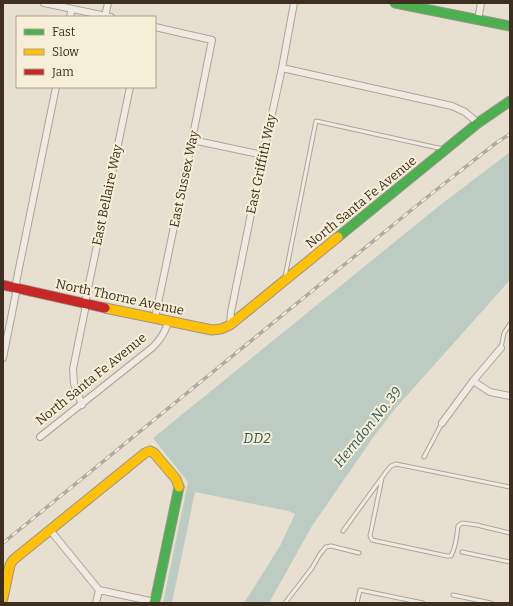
<svg xmlns="http://www.w3.org/2000/svg" width="513" height="606" font-family="Bitter,serif">
	<style>
		.water { fill: #bcccc2 }
		.lines { fill: none; stroke-linecap: round; stroke-linejoin: round }
		.lane-casing { stroke: #ada599; stroke-width: 5 }
		.street-casing { stroke: #ada599; stroke-width: 8 }
		.fast-casing { stroke: #9c958a; stroke-width: 11 }
		.slow-casing { stroke: #9c958a; stroke-width: 11 }
		.jam-casing { stroke: #9c958a; stroke-width: 11 }
		.lane { stroke: #efebe3; stroke-width: 3 }
		.street { stroke: #efebe3; stroke-width: 6 }
		.fast { stroke: #4caf50; stroke-width: 9 }
		.slow { stroke: #ffc107; stroke-width: 9 }
		.jam { stroke: #c62828; stroke-width: 9 }
		.rail-casing { stroke: #afaaa2; stroke-width: 3.5 }
		.rail { stroke: #f7eed8; stroke-width: 2; stroke-dasharray: 6; stroke-linecap: butt }
		.labels { text-anchor: middle; dominant-baseline: central; stroke-width: 4; stroke-linejoin: round; paint-order: stroke }
		.street-label { font-size: 13px; fill: #3d2e20; stroke: #f7eed8 }
		.water-label { font-size: 14px; font-style: italic; fill: #2f5d5a; stroke: #f7eed8 }
	</style>
	<rect width="100%" height="100%" fill="#e7e0d1"/>
	<path class="water" d="M510,152V280L394,410L372,439L312,526L269,603H244L280,546L295,514L288,511L195,492L172,603H163L188,482L153,438L439,206Z"/>
	<g class="lines">
		<defs>
			<path id="lane" d="M285,277L316,121L443,149
				M501,348L504,333L510,324
				M424,457L442,423
				M382,478L370,536L372,540L447,556H451C456,547 457,536 458,526L462,523L477,525L510,533
				M343,531L386,472L391,466L396,464L510,487
				M462,552L510,562
				M453,595L491,603
				M285,603L312,568L320,554L326,547L331,546L359,553
				M357,603L360,590L423,603"/>
			<path id="street" d="M44,3L111,17
				M105,16L108,3
				M70,17L72,9
				M478,20L481,3
				M282,68L452,106L465,112L478,123
				M192,140L263,155
				M155,318L192,140L212,40L155,27
				M230,325L231,312L263,155L282,68L294,3
				M3,358L16,293V283L56,87
				M473,381L490,392L510,396
				M82,405L74,384L73,369L85,310L86,298L130,87
				M442,423L473,381L501,348
				M40,437L153,347C161,339 166,332 168,321
				M50,530L99,590L155,602
				M96,603L99,590"/>
			<path id="fast" d="M395,3L510,26
				M338,237L478,123L510,101
				M154,603L156,597L179,487"/>
			<path id="slow" d="M105,308L212,330L221,329L230,325L338,237
				M3,598L10,565L13,560L145,453L150,451L154,453L176,479L179,487"/>
			<path id="jam" d="M3,285L105,308"/>
		</defs>
		<use href="#lane" class="lane-casing"/>
		<use href="#street" class="street-casing"/>
		<use href="#fast" class="fast-casing"/>
		<use href="#slow" class="slow-casing"/>
		<use href="#jam" class="jam-casing"/>
		<use href="#lane" class="lane"/>
		<use href="#street" class="street"/>
		<use href="#fast" class="fast"/>
		<use href="#slow" class="slow"/>
		<use href="#jam" class="jam"/>
		<defs>
			<path id="rail" d="M3,543L431,194L496,143L510,134"/>
		</defs>
		<use href="#rail" class="rail-casing"/>
		<use href="#rail" class="rail"/>
	</g>
	<g class="labels">
		<g class="street-label">
			<text transform="translate(261 164) rotate(-78)">East Griffith Way</text>
			<text transform="translate(184 179) rotate(-78)">East Sussex Way</text>
			<text transform="translate(107 195) rotate(-78)">East Bellaire Way</text>
			<text transform="translate(361 202) rotate(-39)">North Santa Fe Avenue</text>
			<text transform="translate(120 297) rotate(12)">North Thorne Avenue</text>
			<text transform="translate(91 379) rotate(-39)">North Santa Fe Avenue</text>
		</g>
		<g class="water-label">
			<text transform="translate(368 427) rotate(-51)">Herndon No. 39</text>
			<text x="257" y="438">DD2</text>
		</g>
	</g>
	<rect width="513" height="606" fill="none" stroke="#3d2e20" stroke-width="8"/>
	<rect x="16" y="16" width="140" height="72" fill="#f7eed8" stroke="#ada18e"/>
	<rect x="24" y="29" width="20" height="6" fill="#4caf50" stroke="#ada18e"/>
	<text x="52" y="36" font-size="12" fill="#3d2e20">Fast</text>
	<rect x="24" y="49" width="20" height="6" fill="#ffc107" stroke="#ada18e"/>
	<text x="52" y="56" font-size="12" fill="#3d2e20">Slow</text>
	<rect x="24" y="69" width="20" height="6" fill="#c62828" stroke="#ada18e"/>
	<text x="52" y="76" font-size="12" fill="#3d2e20">Jam</text>
</svg>
